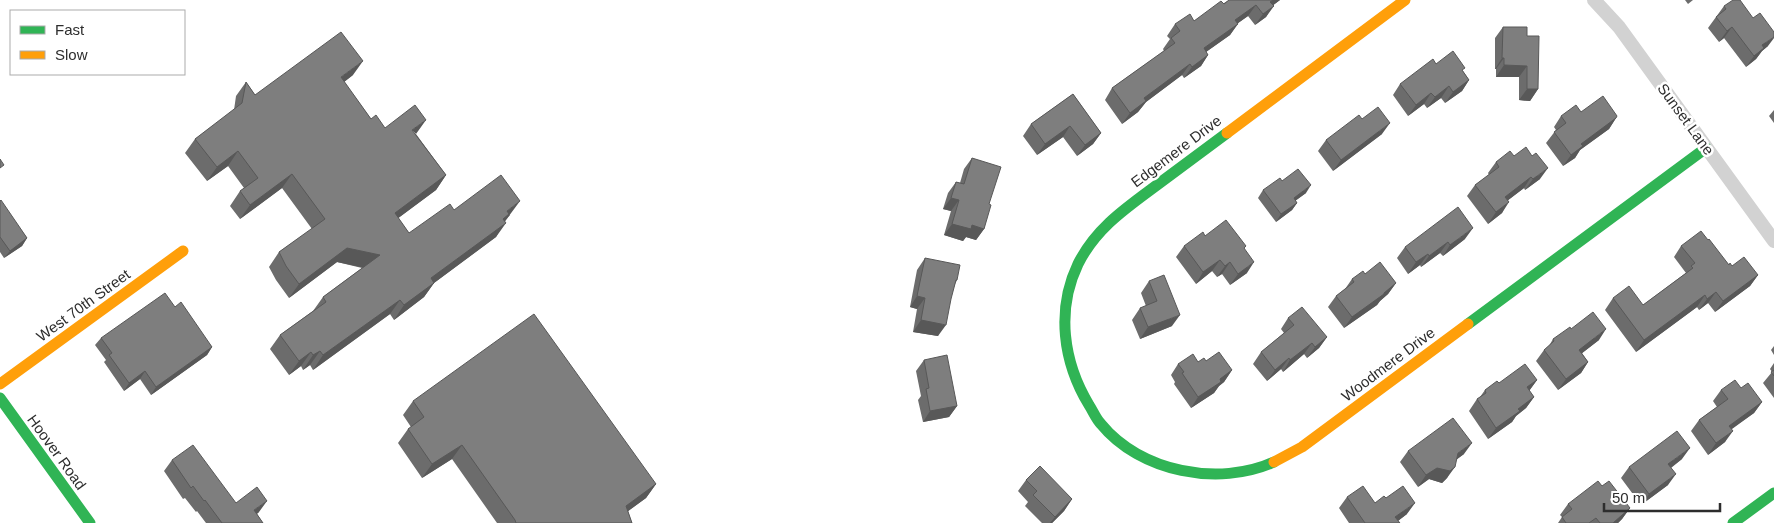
<svg xmlns="http://www.w3.org/2000/svg" width="1774" height="523" font-family="Arial,sans-serif">
	<style>
		.lines { fill: none; stroke-linecap: round; stroke-linejoin: round }
		.street { stroke: #d2d2d2; stroke-width: 14 }
		.fast { stroke: #30b455; stroke-width: 11 }
		.slow { stroke: #ff9f0a; stroke-width: 11 }
		.wall { fill: #6c6c6c }
		.shaded-wall { fill: #585858 }
		.building { fill: #7e7e7e; stroke: #585858 }
		.labels { text-anchor: middle; dominant-baseline: central; stroke-width: 5; stroke-linejoin: round; paint-order: stroke }
		.street-label { font-size: 15px; fill: #2d2d2d; stroke: #fff }
	</style>
	<rect width="100%" height="100%" fill="#fff"/>
	<g class="lines">
		<path class="street" d="M1594,0L1619,27L1774,241"/>
		<path class="fast" d="M1227,133C1204,150 1181,167 1157,185C1126,208 1096,228 1078,264C1056,310 1063,362 1089,405C1093,411 1096,419 1101,424C1140,472 1219,487 1274,462
			M1468,324L1706,148
			M0,398L90,523
			M1733,523L1774,493"/>
		<path class="slow" d="M1227,133L1405,0
			M0,384L183,251
			M1274,462L1302,447L1468,324"/>
	</g>
	<path class="wall" d="M1229,0H1280L1273,5L1266,17L1255,25L1248,16L1238,23L1230,35L1206,52L1208,55L1201,66L1184,78L1182,75L1146,102L1138,112L1122,124L1105,100L1112,88L1164,51L1163,49L1170,39L1167,36L1175,24L1194,21Z
		M1685,0H1693L1688,4Z
		M1724,6L1768,46L1762,51L1756,59L1746,67L1724,38L1719,42L1708,28Z
		M1503,27L1527,36L1538,89L1530,101L1519,100V77H1496V69H1495V38Z
		M1436,64L1463,71L1469,80L1462,91L1445,103L1441,98L1427,108L1424,104L1408,116L1393,95L1400,84Z
		M353,75L344,82L371,119L385,128L416,134L446,175L436,190L398,218L409,233L454,210L510,215L505,221L496,237L434,283L424,297L394,320L390,314L313,370L310,365L303,370L301,366L289,375L270,349L280,335L313,311L323,297L362,268L337,262L289,298L276,280L269,267L279,252L312,229L282,188L240,219L230,206L240,191L244,188L228,166L207,181L185,153L195,139L234,110L236,96L246,82L255,95Z
		M1073,94L1101,133L1093,144L1077,156L1063,137L1037,155L1023,136L1031,124Z
		M1774,110V123L1769,116Z
		M1581,112L1616,118L1609,129L1580,150L1575,158L1563,166L1546,143L1556,130L1554,127L1561,116Z
		M1362,119L1382,134L1333,171L1318,151L1326,140Z
		M1514,156L1540,179L1525,190L1524,188L1508,200L1502,213L1488,224L1467,196L1475,185L1489,175L1488,173L1496,162Z
		M972,158L989,204L984,229L976,240L966,237L963,241L944,235L951,211L943,209L948,193L956,182L960,183L964,169Z
		M1282,181L1306,193L1295,201L1297,203L1292,210L1276,222L1258,198L1263,190Z
		M0,201L27,238L22,246L4,258L0,252Z
		M1205,236L1246,246L1244,249L1247,273L1230,285L1222,274L1217,277L1212,271L1196,284L1176,257L1184,246Z
		M1465,239L1443,256L1440,253L1421,267L1420,265L1408,274L1397,258L1405,247Z
		M1708,240L1729,265L1758,275L1750,286L1715,312L1708,303L1699,310L1697,307L1636,352L1605,310L1613,298L1643,305L1686,273L1674,257L1681,246Z
		M925,258L957,280L955,284L938,336L913,332L917,309L910,307L917,270Z
		M1365,274L1396,283L1388,294L1380,301L1377,305L1344,328L1328,307L1336,296L1345,289L1352,279Z
		M1149,281L1172,326L1140,339L1132,320L1140,308L1146,306L1141,293Z
		M175,307L212,347L207,355L151,395L140,379L124,391L104,362L106,360L95,345L101,338Z
		M1288,318L1327,337L1319,348L1307,358L1304,354L1283,372L1281,369L1267,381L1253,364L1261,352L1284,333L1281,329Z
		M1571,329L1599,340L1582,353L1588,362L1581,373L1558,390L1536,361L1544,350L1549,346L1553,339Z
		M1774,346V355L1771,350Z
		M924,360L957,406L949,417L923,422L918,400L921,396L916,371Z
		M1206,361L1232,370L1224,382L1219,386L1214,393L1191,408L1174,384L1175,382L1171,375L1178,364Z
		M1774,363V398L1763,383L1772,372L1770,369Z
		M1537,380L1529,391L1534,397L1526,408L1516,416L1512,422L1488,439L1469,411L1477,399L1480,397L1485,390L1499,383Z
		M1741,388L1762,402L1754,413L1731,429L1725,442L1708,455L1691,431L1699,420L1717,407L1713,401L1721,390Z
		M413,401L656,484L646,498L628,511L632,523H497L452,459L422,478L398,443L408,429L411,427L403,415Z
		M1408,451L1464,454L1456,460L1447,478L1442,483L1429,479L1418,487L1400,462Z
		M1682,459L1671,468L1668,485L1641,505L1621,478L1629,467Z
		M172,460L236,503L259,512L257,514L263,523H206L197,511L196,512L185,498L183,499L164,471Z
		M1026,480L1072,499L1064,511L1052,523H1042L1025,506L1028,502L1018,491Z
		M1602,486L1630,508L1622,519L1618,523H1558L1562,517L1560,515L1568,504Z
		M1347,497L1375,503L1386,498L1407,514L1398,521L1400,523H1349L1339,508Z"/>
	<path class="shaded-wall" d="M1273,0H1280L1263,13L1270,2Z
		M1256,5L1248,16L1227,31L1235,20Z
		M1274,6L1266,17L1255,25L1263,14Z
		M1238,24L1230,35L1196,59L1204,48Z
		M1732,27L1724,38L1719,42L1727,31Z
		M1774,37V38L1768,46L1762,51L1756,59L1746,67L1762,45Z
		M1208,55L1201,66L1184,78L1192,67Z
		M1502,58H1504L1496,69H1495Z
		M363,61L353,75L331,92L341,77Z
		M1190,64L1182,75L1146,102L1138,112L1122,124L1130,113L1144,98Z
		M1504,65L1527,66L1519,77H1496Z
		M1469,80L1462,91L1445,103L1453,92Z
		M1449,86L1441,98L1427,108L1435,97Z
		M1527,89H1538L1530,101L1519,100Z
		M1431,93L1424,104L1408,116L1416,105Z
		M1616,118L1609,129L1580,150L1575,158L1563,166L1571,155L1581,144Z
		M426,120L416,134L412,130Z
		M1390,123L1382,134L1333,171L1341,160Z
		M1070,126L1063,137L1037,155L1045,144Z
		M1101,133L1093,144L1077,156L1085,145Z
		M238,151L228,166L207,181L217,167Z
		M1548,168L1540,179L1525,190L1533,179Z
		M292,174L282,188L240,219L250,205Z
		M446,175L436,190L385,228L395,213Z
		M1531,177L1524,188L1498,208L1505,197Z
		M1311,185L1306,193L1288,206L1294,198Z
		M951,198L959,200L951,211L943,209Z
		M520,201L500,228L493,233L507,211Z
		M1509,202L1502,213L1488,224L1496,212Z
		M1297,203L1292,210L1276,222L1281,214Z
		M506,223L496,237L434,283L424,297L394,320L404,305L431,278Z
		M952,224L972,225L984,229L976,240L966,237L963,241L944,235Z
		M1473,228L1465,239L1443,256L1450,245Z
		M27,238L22,246L4,258L10,251Z
		M1448,242L1440,253L1421,267L1429,256Z
		M347,248L380,255L370,269L337,262L289,298L299,284Z
		M1428,254L1420,265L1408,274L1416,262Z
		M1220,260L1212,271L1196,284L1203,272Z
		M1230,262L1222,274L1217,277L1225,266Z
		M1254,262L1247,273L1230,285L1238,274Z
		M1758,275L1750,286L1715,312L1723,301Z
		M1396,283L1388,294L1380,301L1377,305L1344,328L1352,317Z
		M1716,292L1708,303L1699,310L1707,299Z
		M1705,295L1697,307L1636,352L1644,340Z
		M917,296L925,298L917,309L910,307Z
		M400,300L390,314L313,370L323,355Z
		M1180,315L1172,326L1140,339L1148,327Z
		M921,320L946,325L938,336L913,332Z
		M1606,329L1599,340L1572,361L1579,350Z
		M1327,337L1319,348L1307,358L1315,347Z
		M1312,343L1304,354L1283,372L1290,360Z
		M212,347L207,355L151,395L156,387Z
		M320,351L310,365L303,370L313,355Z
		M311,352L301,366L289,375L299,361Z
		M1289,358L1281,369L1267,381L1275,370Z
		M1588,362L1581,373L1558,390L1566,379Z
		M1232,370L1224,382L1219,386L1214,393L1191,408L1198,397L1220,379Z
		M145,371L140,379L124,391L129,383Z
		M1537,380L1529,391L1527,387Z
		M1534,397L1526,408L1516,416L1512,422L1488,439L1496,428L1518,409Z
		M1762,402L1754,413L1721,437L1729,426Z
		M957,406L949,417L923,422L930,411Z
		M1733,431L1725,442L1708,455L1716,443Z
		M1472,443L1464,454L1450,464L1458,453Z
		M462,445L452,459L422,478L432,464Z
		M1690,448L1682,459L1661,475L1668,464Z
		M1455,467L1447,478L1442,483L1429,479L1418,487L1426,475L1437,468Z
		M1676,474L1668,485L1641,505L1649,494Z
		M656,484L646,498L616,520L626,506Z
		M1072,499L1064,511L1052,523H1050L1055,517Z
		M267,501L259,512L246,522L254,510Z
		M1415,503L1407,514L1395,523V517Z
		M1630,508L1622,519L1618,523H1613Z"/>
	<path class="building" d="M1229,0H1273L1270,2L1274,6L1263,14L1256,5L1235,20L1238,24L1204,48L1208,55L1192,67L1190,64L1144,98L1146,101L1130,113L1112,88L1175,43L1171,38L1180,31L1175,24L1190,14L1194,21L1221,1L1224,4Z
		M1733,0H1740L1753,18L1760,13L1774,32V37L1762,45L1764,48L1754,56L1732,27L1727,31L1716,17L1726,9L1724,6Z
		M1503,27H1527V36H1539L1538,89H1527V66L1504,65V58H1502Z
		M341,32L363,61L341,77L371,119L376,115L385,128L415,105L426,120L412,130L446,175L395,213L409,233L450,204L454,210L501,175L520,201L507,211L509,214L503,219L506,223L431,278L434,283L404,305L400,300L323,355L320,351L313,355L311,352L299,361L280,335L326,302L323,297L380,255L347,248L299,284L286,266L279,252L325,219L292,174L250,205L240,191L258,178L238,151L217,167L195,139L242,103L246,82L255,95Z
		M1453,51L1465,68L1462,70L1469,80L1453,92L1449,86L1435,97L1431,93L1416,105L1400,84L1433,59L1436,64Z
		M1073,94L1101,133L1085,145L1070,126L1045,144L1031,124Z
		M1603,96L1617,116L1616,118L1581,144L1583,146L1571,155L1554,132L1566,123L1561,116L1576,105L1581,112Z
		M1378,107L1390,123L1341,160L1326,140L1359,115L1362,119Z
		M1526,147L1532,156L1536,153L1548,168L1533,179L1531,177L1505,197L1509,202L1496,212L1475,185L1499,167L1496,162L1510,151L1514,156Z
		M972,158L1001,167L989,204L991,205L984,229L972,225L971,229L952,224L959,200L951,198L956,182L964,184Z
		M0,159L4,165L0,168Z
		M1298,169L1311,185L1294,198L1297,203L1281,214L1263,190L1280,178L1282,181Z
		M1,200L27,238L10,251L0,237V201Z
		M1458,207L1473,228L1450,245L1448,242L1429,256L1428,254L1416,262L1405,247Z
		M1226,220L1246,246L1244,248L1254,262L1238,274L1230,262L1225,266L1220,260L1203,272L1184,246L1203,232L1205,236Z
		M1701,231L1708,240L1709,239L1729,265L1730,263L1732,266L1744,257L1758,275L1723,301L1716,292L1707,299L1705,295L1644,340L1613,298L1629,286L1643,305L1693,268L1691,266L1695,263L1681,246Z
		M925,258L960,265L957,280H956L951,299L946,325L921,320L925,298L917,296Z
		M1380,262L1396,283L1384,293V294L1352,317L1336,296L1354,282L1352,279L1363,271L1365,274Z
		M1164,275L1180,315L1148,327L1140,308L1157,301L1149,281Z
		M165,293L175,307L181,302L212,347L156,387L145,371L129,383L109,355L112,353L101,338Z
		M1302,307L1327,337L1315,347L1312,343L1290,360L1289,358L1275,370L1261,352L1294,325L1288,318Z
		M1593,312L1606,329L1579,350L1588,362L1566,379L1544,350L1554,341L1553,339L1570,327L1571,329Z
		M534,314L656,484L626,506L632,523H516L515,520L462,445L432,464L408,429L424,417L413,401Z
		M1219,352L1232,370L1220,379L1221,382L1198,397L1182,373L1184,372L1178,364L1193,354L1198,362L1204,358L1206,361Z
		M947,355L957,406L930,411L926,389L929,388L924,360Z
		M1525,364L1537,380L1527,387L1534,397L1518,409L1520,411L1496,428L1477,399L1486,393L1485,390L1497,381L1499,383Z
		M1774,370V376L1771,372Z
		M1735,380L1741,388L1748,383L1762,402L1729,426L1733,431L1716,443L1699,420L1728,399L1721,390Z
		M1453,418L1472,443L1458,453L1455,467L1450,471L1437,468L1426,475L1408,451Z
		M1677,431L1690,448L1668,464L1676,474L1649,494L1629,467Z
		M193,445L236,503L257,487L267,501L254,510L263,523H222L205,500L204,501L193,486L191,488L172,460Z
		M1040,466L1072,499L1055,517L1033,495L1037,491L1026,480Z
		M1598,481L1602,486L1609,481L1630,508L1613,523H1600L1596,518L1589,523H1566L1562,517L1572,509L1568,504Z
		M1363,486L1375,503L1384,496L1386,498L1403,486L1415,503L1395,517L1400,523H1365L1347,497Z"/>
	<g class="labels">
		<g class="street-label">
			<text transform="translate(1686 119) rotate(54)">Sunset Lane</text>
			<text transform="translate(1176 151) rotate(-37)">Edgemere Drive</text>
			<text transform="translate(83 305) rotate(-36)">West 70th Street</text>
			<text transform="translate(1388 364) rotate(-37)">Woodmere Drive</text>
			<text transform="translate(57 452) rotate(54)">Hoover Road</text>
		</g>
	</g>
	<rect x="10" y="10" width="175" height="65" fill="#ffffff" stroke="#ababab"/>
	<rect x="20" y="26" width="25" height="8" fill="#30b455" stroke="#ababab"/>
	<text x="55" y="35" font-size="15" fill="#2d2d2d">Fast</text>
	<rect x="20" y="51" width="25" height="8" fill="#ff9f0a" stroke="#ababab"/>
	<text x="55" y="60" font-size="15" fill="#2d2d2d">Slow</text>
	<path d="M1604 503v8h116v-8" fill="none" stroke="#2d2d2d" stroke-width="2.5"/>
	<text x="1612" y="503" font-size="15" fill="#2d2d2d" stroke="#ffffff" stroke-width="4" paint-order="stroke">50 m</text>
</svg>
